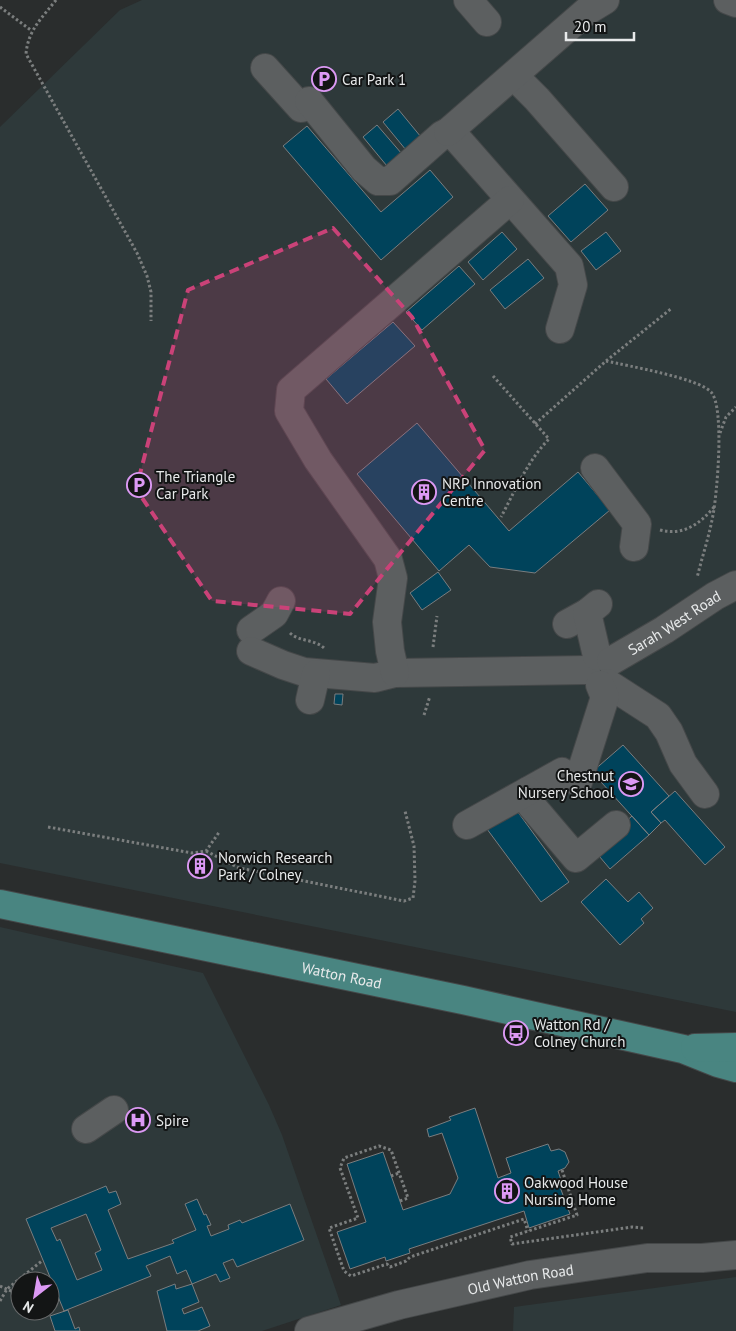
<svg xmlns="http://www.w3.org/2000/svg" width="736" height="1331" font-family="'PT Sans',sans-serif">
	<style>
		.built { fill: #2e393a; fill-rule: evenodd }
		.building { fill: #00435b; stroke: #7a7d7f; fill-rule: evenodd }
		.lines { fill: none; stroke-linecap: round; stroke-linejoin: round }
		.minor-casing { stroke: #454849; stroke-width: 30 }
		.major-casing { stroke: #454849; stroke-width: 30 }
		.path { stroke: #7b7e7e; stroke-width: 3; stroke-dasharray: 2.5 2.5; stroke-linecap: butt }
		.minor { stroke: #5c5f60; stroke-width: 28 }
		.major { stroke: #498581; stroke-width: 28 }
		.marked { fill: #ca4278; fill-opacity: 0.2; stroke: #ca4278; stroke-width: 4; stroke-dasharray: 10 6; stroke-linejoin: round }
		.labels { text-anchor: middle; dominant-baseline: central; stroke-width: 4; stroke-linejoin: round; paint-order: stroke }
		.poi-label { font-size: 15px; fill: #e8eaeb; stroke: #131515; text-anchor: start }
		.street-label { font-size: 15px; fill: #e8eaeb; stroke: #131515 }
	</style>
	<rect width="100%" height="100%" fill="#2a2d2d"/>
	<path class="built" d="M142,0H736V1012L0,863V127L120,10Z
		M0,927L203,973L269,1105L282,1135L341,1305L262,1331H0ZM20,1281H50V1311H20Z
		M736,1277V1331H513L514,1307Z"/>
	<path class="building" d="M398,109L421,137L406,150L383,122Z
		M377,125L402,154L387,166L363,137Z
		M307,126L381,212L430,170L453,197L381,260L283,146Z
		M585,184L608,210L571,242L548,216Z
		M502,232L517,249L483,280L468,262Z
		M606,232L621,251L596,270L581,251Z
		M528,259L544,278L505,309L490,290Z
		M459,266L475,284L422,330L406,312Z
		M393,322L415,346L347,404L326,379Z
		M417,423L509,531L578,472L610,510L535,573L490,567L469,545L439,571L357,474Z
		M438,572L451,590L422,610L410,593Z
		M335,694H343L342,705L334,704Z
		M623,745L669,796L651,812L661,823L649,835L592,772Z
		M675,791L725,847L705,865L665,820L661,823L651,812Z
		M512,804L569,882L541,902L484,825Z
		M632,816L649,835L610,869L594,850Z
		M195,859L207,861L205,872L193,870Z
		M606,879L628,902L639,892L653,908L641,919L644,923L620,945L581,902Z
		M475,1108L498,1178L511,1173L506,1158L548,1144L551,1151L559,1149L565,1152L569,1162L565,1168L558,1171L563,1186L560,1187L570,1214L529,1228L524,1211L409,1249L410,1253L386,1261L385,1257L350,1269L337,1232L366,1222L347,1164L383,1152L403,1210L450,1194L458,1178L442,1133L429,1137L427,1129L451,1120L449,1117Z
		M106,1186L109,1193L116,1191L121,1204L108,1210L128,1259L174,1243L172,1240L196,1230L185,1204L197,1199L204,1215L206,1214L211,1225L207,1226L211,1236L229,1229L228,1225L240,1220L242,1223L290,1204L304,1240L237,1267L233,1259L223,1263L230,1278L220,1282L216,1274L192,1284L186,1270L177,1274L170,1256L146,1266L151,1276L64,1311L26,1219ZM86,1214L101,1250L95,1253L102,1270L77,1280L60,1239L57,1241L51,1228Z
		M175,1284L176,1289L192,1284L199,1302L182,1309L184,1314L202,1307L210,1326L198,1331H167L157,1291Z
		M68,1310L75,1329L79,1327L80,1331H55L50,1316Z"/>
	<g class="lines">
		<defs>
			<g id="minor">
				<path d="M468,0L487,22"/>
				<path d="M728,0L736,3"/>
				<path d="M265,68L301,108"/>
				<path d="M514,76L537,99L614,187"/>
				<path d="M309,101L364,169L378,181H390L442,135L448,132L453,134L569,266L573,285L560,329"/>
				<path d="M448,132L587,11L605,0"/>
				<path d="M595,468L637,524L634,547"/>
				<path d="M567,624L587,613"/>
				<path d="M251,630L274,614L281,601"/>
				<path d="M251,651L283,665L304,672L375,678L395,673L586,670"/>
				<path d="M597,656L587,613L598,604"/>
				<path id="s1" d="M611,661L664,630L715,596L736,585"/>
				<path d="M395,673L390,651L387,622L393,578L388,559L318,460L289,411L291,390L510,200"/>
				<path d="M607,683L658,716L669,732L683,764L705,794"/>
				<path d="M600,685L605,697L578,782L562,772L528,791L531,805L576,858L616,825"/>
				<path d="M310,700L316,674"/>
				<path d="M467,825L528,791"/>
				<path d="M86,1129L114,1110"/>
				<path id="s2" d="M309,1331L399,1305L530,1275L647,1258H702L736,1255"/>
			</g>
			<g id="major">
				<path id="s3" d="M0,904L463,1000L683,1049L718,1063L736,1068"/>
				<path d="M695,1048L736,1047"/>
			</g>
		</defs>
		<use href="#minor" class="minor-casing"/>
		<use href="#major" class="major-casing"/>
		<path class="path" d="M56,0C42,18 28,30 26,54L137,253L147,276L151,292V321
			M0,7L32,31
			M606,361C628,366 698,378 711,392C725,407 717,494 713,515C709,537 702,557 697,578
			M493,376L549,439C528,460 515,491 501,517
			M535,424L606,361L672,308
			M720,433L726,417L736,407
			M660,530C683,536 700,524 714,507
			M290,633C300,642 314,639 324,648
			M433,647L437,616
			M424,715L430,696
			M48,827L192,853L206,851L220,831
			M206,851L239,868L404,901L413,898L415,881L414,846L405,811
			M562,1170L577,1215L510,1237L512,1244L632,1227L644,1228
			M391,1176L399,1173
			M400,1201L408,1198L391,1150L379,1146L344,1158L340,1168L358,1218L329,1228L344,1271L351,1276L387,1264L390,1267L406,1261L410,1257L524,1219L528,1231
			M0,1286L20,1295
			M0,1301L7,1289L43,1260"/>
		<use href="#minor" class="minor"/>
		<use href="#major" class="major"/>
	</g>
	<path class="marked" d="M333,228L412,317L485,450L350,614L212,601L136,489L188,290Z"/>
	<defs>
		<symbol id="parking-ring" viewBox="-11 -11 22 22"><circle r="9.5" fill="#131515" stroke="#dc99f4" stroke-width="1.5"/><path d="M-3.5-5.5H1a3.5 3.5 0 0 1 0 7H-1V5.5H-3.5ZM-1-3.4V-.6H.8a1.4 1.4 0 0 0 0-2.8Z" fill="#dc99f4"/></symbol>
		<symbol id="building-ring" viewBox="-11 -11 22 22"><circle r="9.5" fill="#131515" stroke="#dc99f4" stroke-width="1.5"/><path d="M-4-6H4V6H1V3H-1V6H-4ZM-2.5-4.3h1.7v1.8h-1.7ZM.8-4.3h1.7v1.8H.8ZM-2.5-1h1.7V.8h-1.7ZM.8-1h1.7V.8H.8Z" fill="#dc99f4"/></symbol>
		<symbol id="school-ring" viewBox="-11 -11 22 22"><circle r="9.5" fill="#131515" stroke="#dc99f4" stroke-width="1.5"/><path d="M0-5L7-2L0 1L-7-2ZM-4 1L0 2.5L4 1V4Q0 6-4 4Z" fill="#dc99f4"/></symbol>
		<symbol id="bus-ring" viewBox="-11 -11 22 22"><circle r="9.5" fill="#131515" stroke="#dc99f4" stroke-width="1.5"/><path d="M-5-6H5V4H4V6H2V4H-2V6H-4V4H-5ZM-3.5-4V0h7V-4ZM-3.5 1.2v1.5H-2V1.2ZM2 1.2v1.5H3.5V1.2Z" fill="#dc99f4"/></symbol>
		<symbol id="hospital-ring" viewBox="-11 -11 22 22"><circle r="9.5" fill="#131515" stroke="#dc99f4" stroke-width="1.5"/><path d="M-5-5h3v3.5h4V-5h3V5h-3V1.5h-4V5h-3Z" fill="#dc99f4"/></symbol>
	</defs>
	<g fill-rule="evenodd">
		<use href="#parking-ring" x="310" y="65" width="28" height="28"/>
		<use href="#parking-ring" x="125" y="471" width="28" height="28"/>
		<use href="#building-ring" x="410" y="478" width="28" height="28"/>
		<use href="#school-ring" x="617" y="770" width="28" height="28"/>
		<use href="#building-ring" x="186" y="852" width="28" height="28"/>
		<use href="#bus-ring" x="502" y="1019" width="28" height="28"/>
		<use href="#hospital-ring" x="124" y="1106" width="28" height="28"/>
		<use href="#building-ring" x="493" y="1177" width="28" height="28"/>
	</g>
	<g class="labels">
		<g class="poi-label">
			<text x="342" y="79">Car Park 1</text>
			<text x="156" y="476">The Triangle<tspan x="156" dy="17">Car Park</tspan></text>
			<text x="442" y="483">NRP Innovation<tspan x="442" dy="17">Centre</tspan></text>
			<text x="614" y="775" text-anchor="end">Chestnut<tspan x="614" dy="17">Nursery School</tspan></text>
			<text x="218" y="857">Norwich Research<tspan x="218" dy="17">Park / Colney</tspan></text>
			<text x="534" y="1024">Watton Rd /<tspan x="534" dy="17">Colney Church</tspan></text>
			<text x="156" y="1120">Spire</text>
			<text x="524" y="1182">Oakwood House<tspan x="524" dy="17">Nursing Home</tspan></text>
		</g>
		<g class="street-label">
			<text stroke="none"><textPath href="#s1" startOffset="74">Sarah West Road</textPath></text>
			<text stroke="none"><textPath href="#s3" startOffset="349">Watton Road</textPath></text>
			<text stroke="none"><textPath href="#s2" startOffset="218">Old Watton Road</textPath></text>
		</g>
	</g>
	<g transform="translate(35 1296) rotate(211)"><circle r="24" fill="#131515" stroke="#686a6b"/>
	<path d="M0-4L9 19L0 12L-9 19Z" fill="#dc99f4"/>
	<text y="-8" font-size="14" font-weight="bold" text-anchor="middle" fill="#e8eaeb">N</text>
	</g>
	<path d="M566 32v8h68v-8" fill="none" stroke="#e8eaeb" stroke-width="2.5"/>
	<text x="574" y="32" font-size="15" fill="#e8eaeb" stroke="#131515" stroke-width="4" paint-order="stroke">20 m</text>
</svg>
